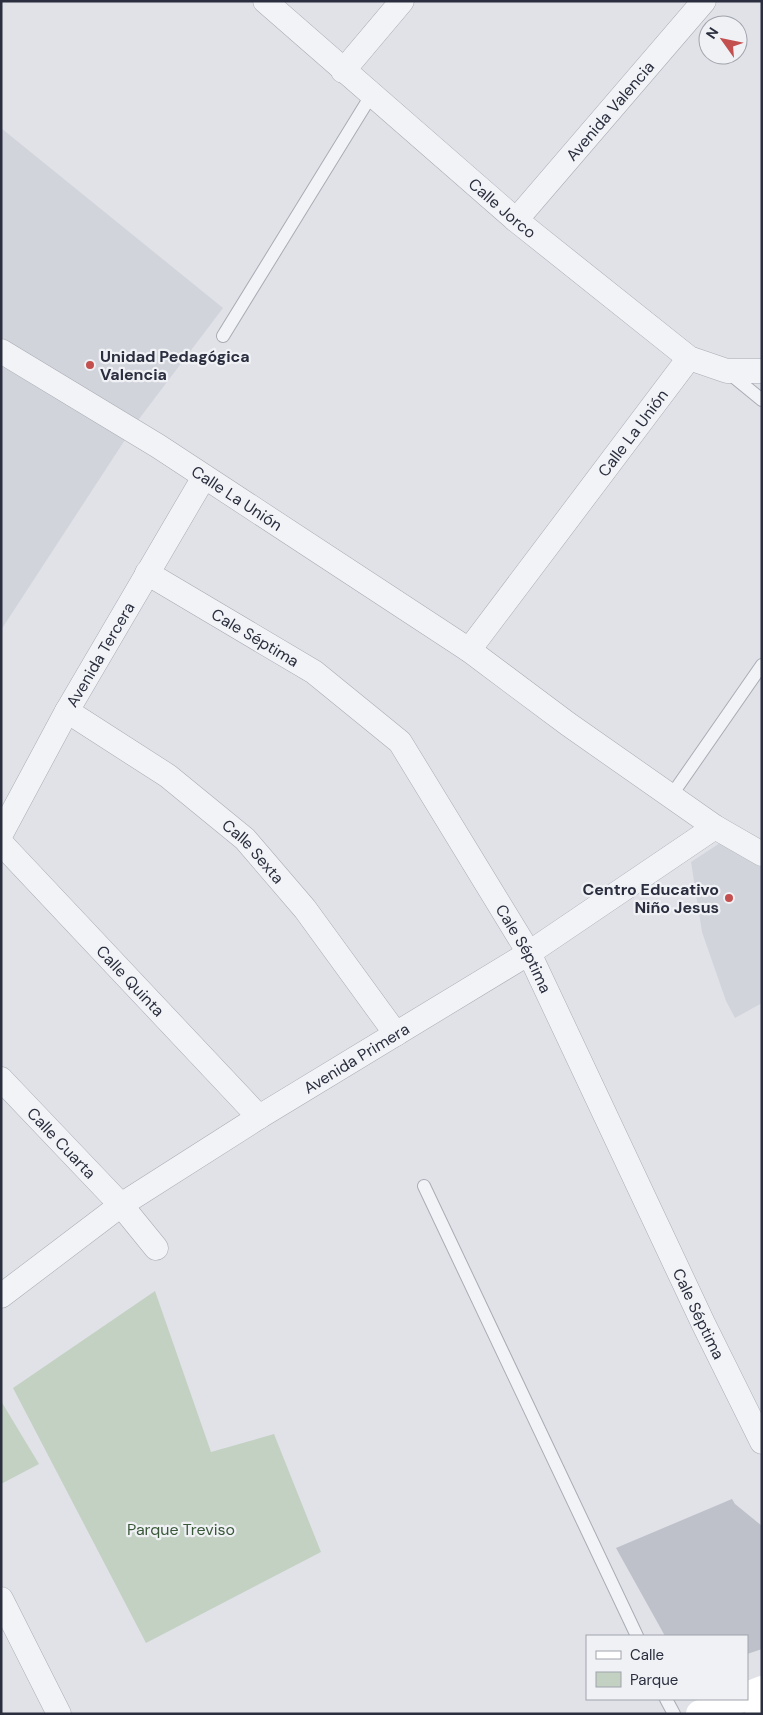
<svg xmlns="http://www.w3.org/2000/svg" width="763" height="1715" font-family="'DM Sans',sans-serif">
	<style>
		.built { fill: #d2d4dc }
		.green { fill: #c3d1c2 }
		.building { fill: #bec0ca }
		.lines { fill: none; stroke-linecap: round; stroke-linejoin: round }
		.lane-casing { stroke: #a9acb5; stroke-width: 14 }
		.street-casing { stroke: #a9acb5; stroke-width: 25 }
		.lane { stroke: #f2f3f6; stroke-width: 12 }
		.street { stroke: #f2f3f6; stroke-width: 24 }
		.secondary { stroke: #fff; stroke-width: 28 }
		.poi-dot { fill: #c34f4f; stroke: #eff1f5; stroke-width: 2 }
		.labels { text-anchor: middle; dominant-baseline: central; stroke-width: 4.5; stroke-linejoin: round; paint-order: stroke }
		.street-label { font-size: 16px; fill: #2a2e3e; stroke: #eff1f5 }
		.poi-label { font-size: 16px; font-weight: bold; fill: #2a2e3e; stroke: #eff1f5; text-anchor: start }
		.park-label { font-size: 16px; fill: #395838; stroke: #eff1f5 }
	</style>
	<rect width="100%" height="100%" fill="#e0e2e8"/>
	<path class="built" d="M1,128L223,308L136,423L1,630Z
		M723,841L762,864V1003L735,1018L726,1001L702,932L691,862Z"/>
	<path class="green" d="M155,1291L211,1452L274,1434L321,1552L146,1643L13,1388Z
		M1,1401L39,1464L1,1484Z"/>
	<path class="building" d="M732,1499L735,1504L762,1526V1649L747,1654V1636H665L616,1548Z"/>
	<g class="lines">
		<defs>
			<path id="lane" d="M223,336L372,94
				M729,373L762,400
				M671,796L762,665
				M424,1186L637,1636
				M666,1699L674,1714"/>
			<g id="street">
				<path id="s1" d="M265,1L516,220L689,358L727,371H762"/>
				<path d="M343,71L402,1"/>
				<path id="s2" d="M516,220L704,1"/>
				<path id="s3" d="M1,351L158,446L469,650L568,724L715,827L762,854"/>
				<path id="s4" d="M147,573L314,672L400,742L529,953L703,1323L762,1442"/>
				<path id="s5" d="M469,650L689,358"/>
				<path id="s6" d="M67,711L168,776L245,839L305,909L396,1034"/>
				<path id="s7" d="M1,834L67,711L204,477"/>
				<path id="s8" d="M1,843L259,1117"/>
				<path id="s9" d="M1,1079L121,1205L156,1248"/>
				<path id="s10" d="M1,1296L121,1205L259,1117L529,953L715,827"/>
				<path d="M1,1599L59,1714"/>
			</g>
		</defs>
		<use href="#lane" class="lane-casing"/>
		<use href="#street" class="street-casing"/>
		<use href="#lane" class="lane"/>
		<use href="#street" class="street"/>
		<path class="secondary" d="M747,1696L762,1690
			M700,1714L739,1699
			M759,1714L762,1713"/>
	</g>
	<g class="poi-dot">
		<circle cx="90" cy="365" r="5"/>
		<circle cx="729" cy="898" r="5"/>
	</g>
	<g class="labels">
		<g class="street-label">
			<text stroke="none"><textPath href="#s2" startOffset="144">Avenida Valencia</textPath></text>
			<text stroke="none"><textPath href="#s1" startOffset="315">Calle Jorco</textPath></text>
			<text stroke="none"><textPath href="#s5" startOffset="272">Calle La Unión</textPath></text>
			<text stroke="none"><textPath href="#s3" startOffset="278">Calle La Unión</textPath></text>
			<text stroke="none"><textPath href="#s4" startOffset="126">Cale Séptima</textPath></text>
			<text stroke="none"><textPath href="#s7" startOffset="205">Avenida Tercera</textPath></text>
			<text stroke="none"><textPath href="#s6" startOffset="234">Calle Sexta</textPath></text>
			<text stroke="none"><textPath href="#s4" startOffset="546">Cale Séptima</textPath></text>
			<text stroke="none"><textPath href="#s8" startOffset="189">Calle Quinta</textPath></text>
			<text stroke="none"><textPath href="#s10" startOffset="428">Avenida Primera</textPath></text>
			<text stroke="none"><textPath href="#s9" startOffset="88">Calle Cuarta</textPath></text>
			<text stroke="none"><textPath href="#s4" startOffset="951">Cale Séptima</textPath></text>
		</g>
		<g class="poi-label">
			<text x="100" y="356">Unidad Pedagógica<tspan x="100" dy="18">Valencia</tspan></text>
			<text x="719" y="889" text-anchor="end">Centro Educativo<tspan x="719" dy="18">Niño Jesus</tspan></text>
		</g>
		<g class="park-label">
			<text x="181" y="1529">Parque Treviso</text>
		</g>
	</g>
	<rect width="763" height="1715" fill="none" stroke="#2a2e3e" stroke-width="5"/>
	<rect x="586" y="1635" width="162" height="65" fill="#eff1f5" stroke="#a0a3ac"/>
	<rect x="596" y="1651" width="25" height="8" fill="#ffffff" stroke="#a0a3ac"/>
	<text x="630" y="1660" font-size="15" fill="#2a2e3e">Calle</text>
	<rect x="596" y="1672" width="25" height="15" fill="#c3d1c2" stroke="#a0a3ac"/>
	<text x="630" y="1685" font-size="15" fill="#2a2e3e">Parque</text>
	<g transform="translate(723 40) rotate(303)"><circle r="24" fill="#eff1f5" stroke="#a0a3ac"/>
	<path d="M0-4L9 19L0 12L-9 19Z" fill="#c34f4f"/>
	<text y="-8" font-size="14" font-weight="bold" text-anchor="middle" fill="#2a2e3e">N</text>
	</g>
</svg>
